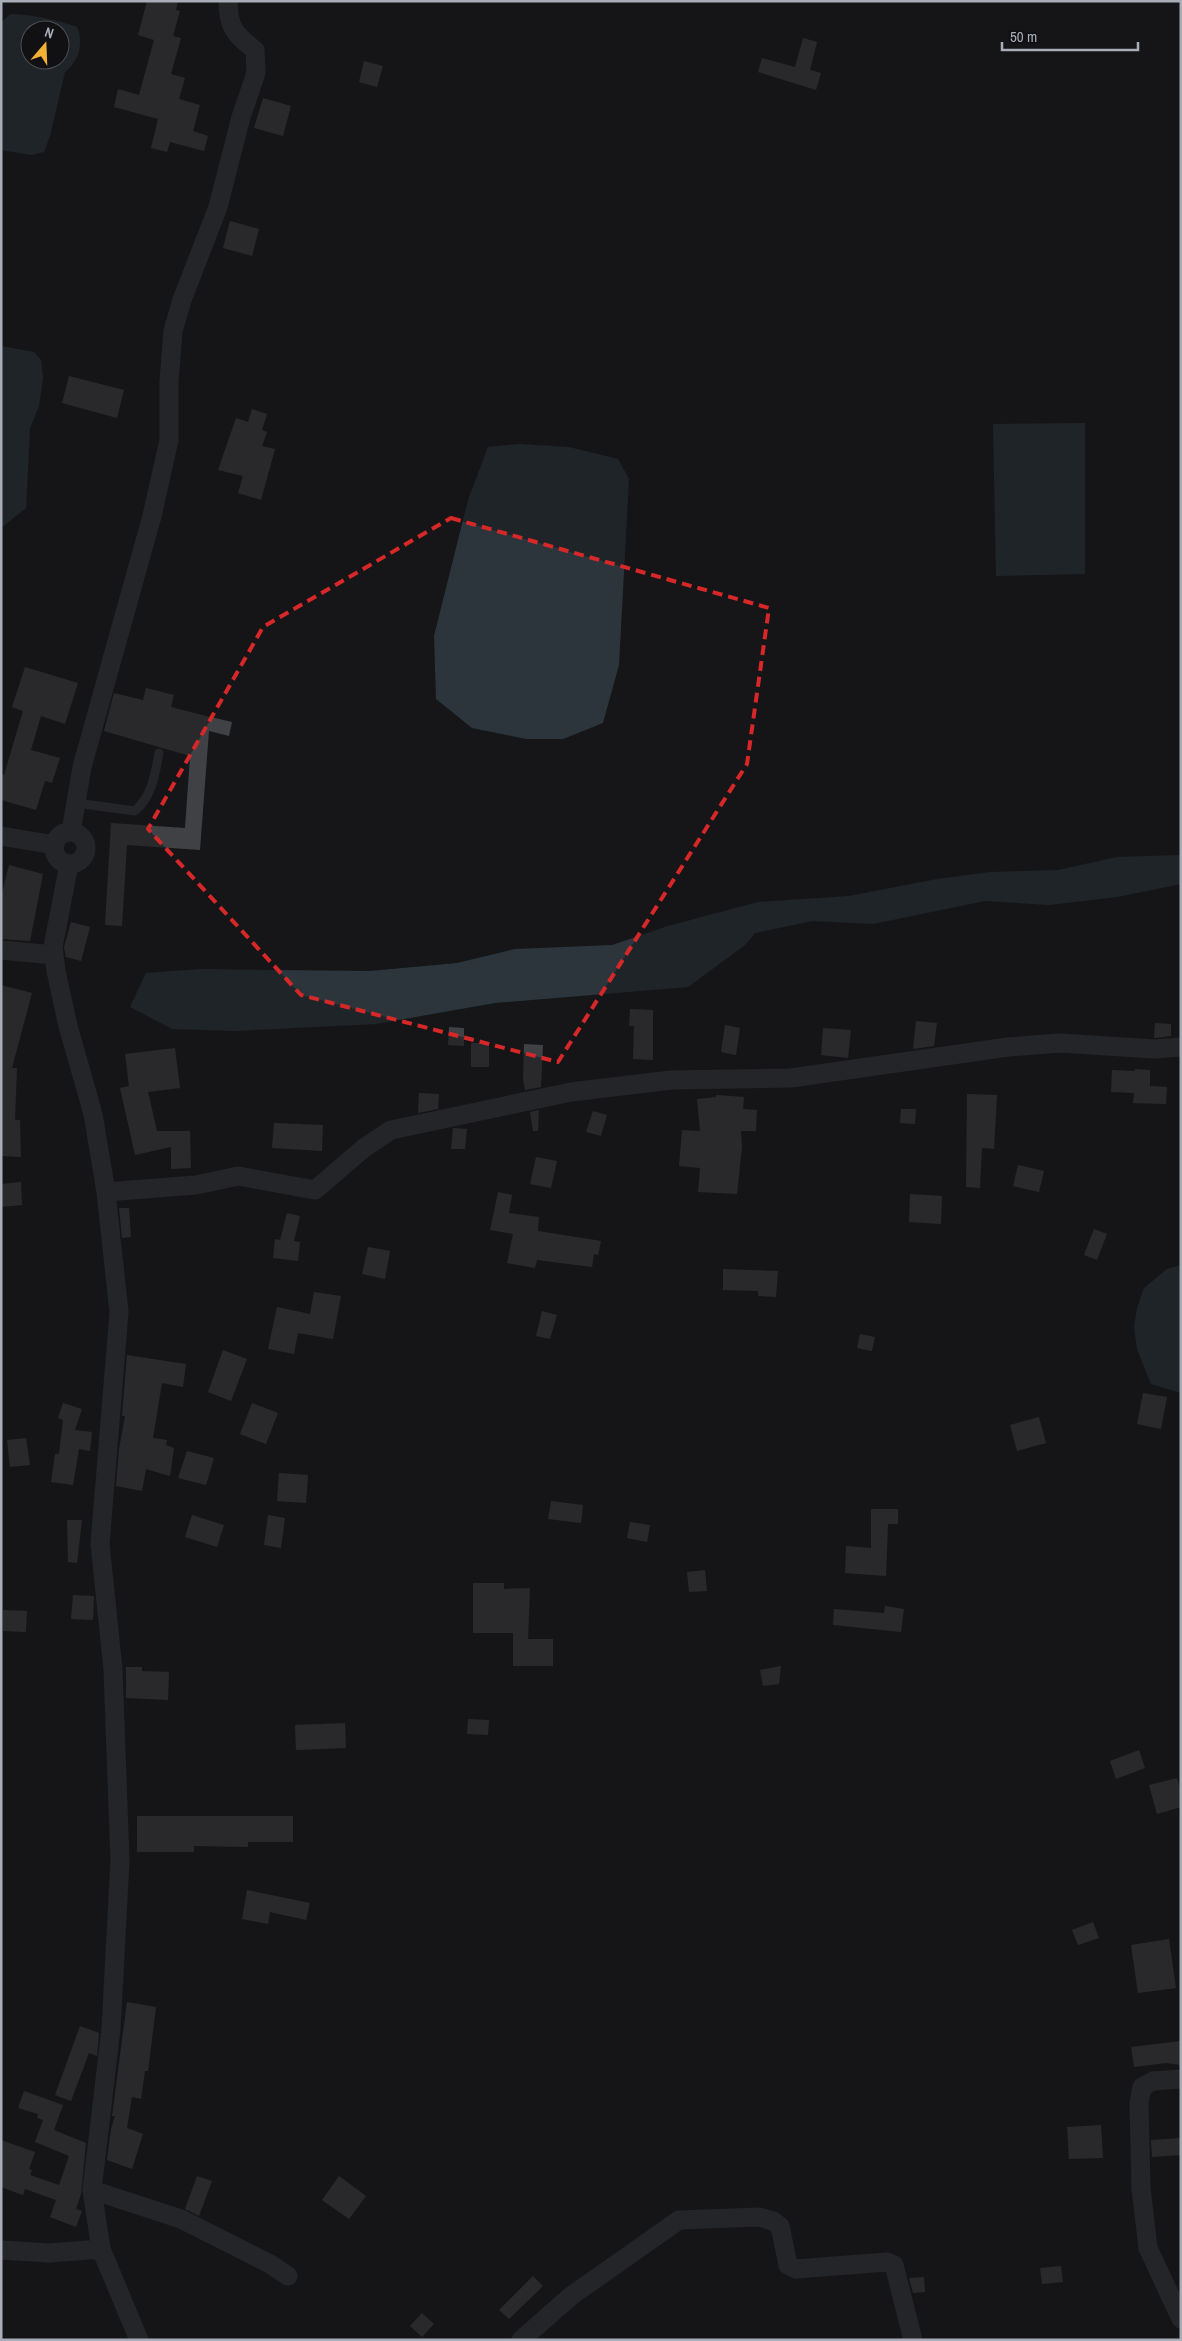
<svg xmlns="http://www.w3.org/2000/svg" width="1182" height="2341" font-family="'Archivo Narrow',sans-serif">
	<style>
		.water { fill: #2c353c; fill-rule: evenodd }
		.building { fill: #404145 }
		.lines { fill: none; stroke-linecap: round; stroke-linejoin: round }
		.lane { stroke: #37383d; stroke-width: 9 }
		.street { stroke: #37383d; stroke-width: 19 }
		.marked { fill: none; stroke: #d62828; stroke-width: 4; stroke-dasharray: 10 6; stroke-linejoin: round }
	</style>
	<rect width="100%" height="100%" fill="#161618"/>
	<path class="water" d="M10,14C34,15 54,19 77,27C84,42 79,62 65,72L50,136L44,152L31,155L1,150V23ZM30,30H60V60H30Z
		M1,346L34,352L41,360L43,378L39,406L30,428L26,508L1,528Z
		M1085,423V574L996,576L993,424Z
		M519,444L569,447L618,459L629,479L619,665L603,723L563,739H526L472,728L436,699L434,636L468,500L488,447Z
		M1181,855V884L1117,897L1049,905L985,901L873,924L813,921L755,933L745,945L688,987L495,1003L376,1024L235,1031L172,1029L130,1007L146,973L201,969L370,971L457,963L515,949L612,945L668,926L758,902L849,896L937,879L991,872L1058,870L1117,857Z
		M1181,1265V1393L1151,1384L1137,1349L1134,1327L1137,1308L1144,1288L1167,1269Z"/>
	<path class="building" d="M147,1H178L176,10L180,11L173,36L181,38L171,74L185,78L179,99L200,105L193,131L208,136L204,151L170,142L167,152L151,148L158,119L114,107L118,89L139,95L154,40L138,35Z
		M803,38L817,42L810,70L821,73L816,90L758,72L762,58L795,67Z
		M364,61L383,66L377,87L359,82Z
		M263,98L291,106L283,136L254,128Z
		M230,221L259,229L252,256L223,248Z
		M69,376L124,390L117,418L62,403Z
		M252,409L267,414L262,430L267,432L262,446L275,449L261,500L238,493L243,476L218,470L236,418L248,422Z
		M25,667L78,683L65,724L41,716L31,750L60,758L52,783L45,781L36,810L1,800V774L4,775L23,711L12,707Z
		M146,688L174,695L171,707L210,717L209,725L211,717L232,722L229,736L209,731L200,850L127,845L122,926L105,925L111,823L185,828L190,756L104,731L114,693L143,700Z
		M9,865L43,874L30,941L1,939V897Z
		M71,922L90,927L81,961L66,957L64,947Z
		M1,985L32,993L12,1068H17L15,1120H20L21,1157L1,1156Z
		M630,1009L653,1010V1060L633,1059L634,1026H629Z
		M916,1021L937,1023L934,1046L913,1049Z
		M1155,1023L1171,1024V1036L1154,1038Z
		M725,1025L740,1028L736,1055L721,1052Z
		M449,1027L464,1028V1046L448,1045Z
		M823,1028L851,1030L848,1058L821,1055Z
		M471,1043H489V1067H471Z
		M524,1044L543,1045L541,1087L525,1090L523,1080Z
		M175,1048L180,1088L148,1092L157,1131H190L191,1168L171,1169V1147L135,1155L120,1088L129,1086L125,1054Z
		M1135,1069L1150,1070V1086L1167,1087L1166,1104L1133,1103L1134,1093L1111,1092L1112,1070L1135,1071Z
		M419,1093L439,1094L438,1109L418,1113Z
		M967,1094L997,1095L994,1149L982,1148L980,1188L966,1187Z
		M716,1095L744,1097L743,1109L757,1110L756,1131H741L742,1147L737,1194L698,1192L700,1168L679,1166L682,1130L700,1131L697,1099L716,1097Z
		M901,1109H916L915,1124L900,1123Z
		M539,1110L538,1131H533L530,1112Z
		M593,1111L607,1115L601,1136L586,1132Z
		M274,1123L323,1125L322,1151L272,1148Z
		M453,1128L467,1129L465,1149H451Z
		M536,1157L557,1161L551,1188L530,1184Z
		M1018,1165L1044,1171L1039,1192L1013,1186Z
		M21,1182L22,1205L1,1207V1184Z
		M498,1192L512,1195L509,1213L539,1217L538,1231L601,1241L598,1255L594,1254L592,1267L537,1260L535,1268L507,1263L513,1234L490,1230Z
		M910,1194L942,1196L941,1224L909,1222Z
		M119,1208H129L131,1237L122,1238Z
		M287,1213L300,1216L294,1241L300,1242L298,1261L273,1258L275,1239L280,1240Z
		M1094,1229L1107,1234L1097,1260L1084,1255Z
		M368,1247L390,1251L385,1279L362,1274Z
		M723,1269L778,1271L776,1297L758,1296V1291L723,1290Z
		M314,1292L341,1296L333,1339L298,1333L294,1354L268,1349L277,1307L310,1314Z
		M542,1311L557,1315L550,1339L536,1336Z
		M860,1334L875,1337L872,1351L857,1348Z
		M223,1350L247,1359L231,1401L208,1392Z
		M127,1355L186,1364L183,1387L162,1383L153,1438L167,1440L166,1445L174,1448L170,1476L146,1469L142,1491L116,1486L119,1449L125,1416H122Z
		M1143,1393L1167,1397L1161,1429L1137,1424Z
		M63,1403L82,1409L75,1430L92,1432L90,1451L79,1449L73,1485L51,1482L55,1454H59L63,1420L58,1418Z
		M252,1403L278,1413L266,1444L240,1434Z
		M1039,1417L1046,1443L1017,1451L1010,1425Z
		M26,1438L30,1465L10,1467L7,1440Z
		M187,1451L214,1458L206,1485L178,1478Z
		M279,1473L308,1475L306,1503L277,1501Z
		M551,1501L583,1505L581,1523L548,1519Z
		M871,1509H898V1524H888L886,1576L845,1573L846,1546L871,1548Z
		M192,1515L224,1525L217,1547L185,1537Z
		M268,1515L285,1518L281,1548L264,1545Z
		M67,1520H82L77,1563L68,1562Z
		M630,1522L650,1525L647,1542L627,1538Z
		M705,1570L707,1591L689,1592L687,1572Z
		M473,1583H504V1589L530,1588L528,1639H553V1666H513V1633H473Z
		M73,1595L94,1596L93,1620L71,1619Z
		M885,1606L904,1609L901,1632L833,1625L834,1609L884,1613Z
		M3,1610L27,1611L26,1632L3,1631Z
		M781,1666L779,1684L763,1686L760,1670Z
		M126,1667H142V1671L169,1672L168,1700L126,1698Z
		M468,1719L489,1720L488,1735L467,1734Z
		M345,1723L346,1748L296,1750L295,1725Z
		M1139,1750L1145,1768L1116,1779L1110,1761Z
		M1177,1778L1181,1792V1807L1157,1814L1149,1785Z
		M137,1816H293V1842H248V1847L194,1846V1852H137Z
		M247,1890L310,1903L306,1920L270,1912L268,1924L242,1919Z
		M1093,1922L1099,1938L1078,1945L1072,1930Z
		M1169,1939L1176,1988L1138,1993L1131,1945Z
		M127,2002L156,2007L148,2071H145L141,2099L132,2097L127,2128L143,2134L132,2169L107,2160L111,2129L115,2116H112Z
		M80,2026L99,2033L97,2056L89,2053L71,2101L55,2095Z
		M1181,2041V2065L1166,2063L1134,2067L1131,2047Z
		M24,2091L63,2105L54,2130L86,2143L81,2194L76,2209L82,2211L76,2227L50,2217L56,2200L25,2189L23,2195L1,2187V2140L35,2152L29,2169L32,2170L30,2175L59,2185L69,2156L35,2142L43,2120L37,2118L38,2114L18,2108Z
		M1101,2125L1103,2158L1069,2159L1067,2127Z
		M1181,2138V2155L1152,2157L1151,2140Z
		M197,2176L212,2181L199,2216L185,2209Z
		M339,2176L366,2196L349,2219L322,2200Z
		M1061,2266L1063,2282L1042,2284L1040,2268Z
		M533,2276L543,2286L509,2319L499,2310Z
		M924,2277L925,2292L913,2293L909,2278Z
		M422,2313L434,2324L422,2337L410,2326Z"/>
	<g class="lines">
		<path class="lane" d="M76,803L135,811C152,796 155,775 159,753"/>
		<path class="street" d="M71,832L82,767L152,516L169,440V382L173,331L182,300L218,207L241,117L256,73L255,50C235,35 228,27 228,1
			M54 848a16 16 0 1 1 32 0a16 16 0 1 1-32 0Z
			M1,836L55,845
			M69,864L53,947L56,971L68,1026L93,1114L106,1192L119,1312L100,1544L113,1669L120,1861L111,2029L92,2190L101,2249L139,2340
			M1,950L54,955
			M106,1192L196,1185L238,1176L315,1190L364,1148L391,1130L571,1092L671,1080L791,1078L1008,1047L1060,1043L1154,1049L1181,1047
			M1181,2079L1153,2081L1142,2087L1139,2103L1141,2189L1148,2248L1181,2319
			M92,2190L181,2219L270,2264L288,2276
			M1,2250L49,2253L101,2249
			M521,2340L571,2296L679,2220L759,2217L773,2221L780,2226L788,2265L796,2269L887,2262L894,2265L913,2340"/>
	</g>
	<path d="M0 0H1182V2341H0ZM451,518L769,608L747,764L558,1062L301,995L148,829L263,627Z" fill="#161618" fill-opacity=".55" fill-rule="evenodd"/>
	<path class="marked" d="M451,518L769,608L747,764L558,1062L301,995L148,829L263,627Z"/>
	<rect width="1182" height="2341" fill="none" stroke="#a8adb8" stroke-width="5"/>
	<g transform="translate(45 45) rotate(19)"><circle r="24" fill="#111113" stroke="#4d4f55"/>
	<path d="M0-4L9 19L0 12L-9 19Z" fill="#f2b134"/>
	<text y="-8" font-size="14" font-weight="bold" text-anchor="middle" fill="#a8adb8">N</text>
	</g>
	<path d="M1002 42v8h136v-8" fill="none" stroke="#a8adb8" stroke-width="2.5"/>
	<text x="1010" y="42" font-size="15" fill="#a8adb8" stroke="#111113" stroke-width="4" paint-order="stroke">50 m</text>
</svg>
